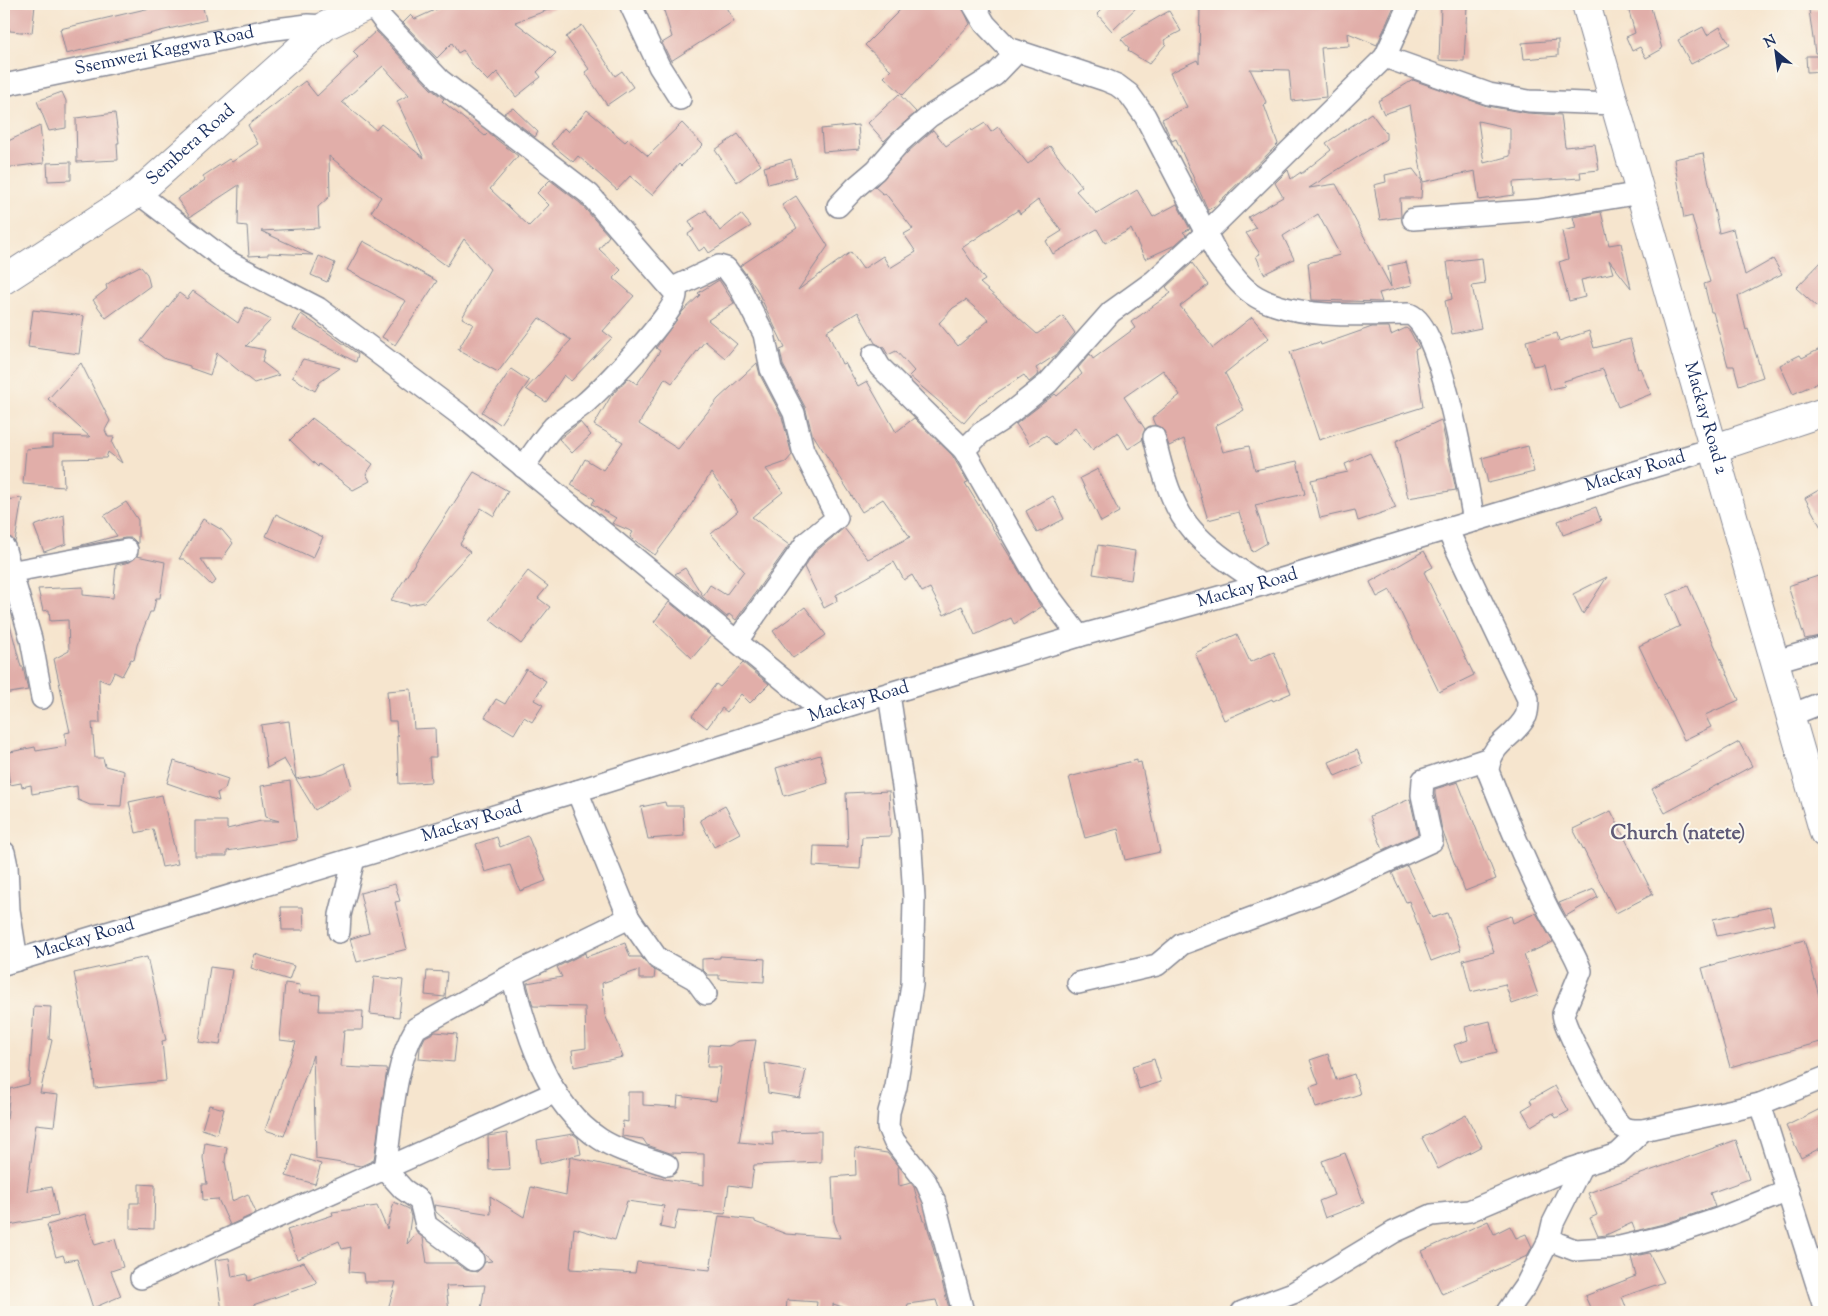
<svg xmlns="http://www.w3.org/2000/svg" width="1828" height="1316" font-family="'Sorts Mill Goudy',serif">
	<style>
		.building { fill: #e1aea9; fill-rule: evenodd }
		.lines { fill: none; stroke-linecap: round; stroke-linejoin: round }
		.street-casing { stroke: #888a96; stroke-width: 24 }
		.secondary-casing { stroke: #888a96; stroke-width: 30 }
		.street { stroke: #fff; stroke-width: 21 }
		.secondary { stroke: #fff; stroke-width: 28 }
		.labels { text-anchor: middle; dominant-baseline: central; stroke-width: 4; stroke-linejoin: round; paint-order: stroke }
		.street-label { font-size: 18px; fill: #1b2f5e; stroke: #fbf7ec }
		.quarter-label { font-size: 20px; font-weight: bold; fill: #605b78; stroke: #fbf7ec }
	</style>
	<rect width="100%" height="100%" fill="#fbf7ec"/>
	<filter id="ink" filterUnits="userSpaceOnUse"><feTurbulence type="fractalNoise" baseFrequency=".02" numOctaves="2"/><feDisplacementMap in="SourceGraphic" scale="10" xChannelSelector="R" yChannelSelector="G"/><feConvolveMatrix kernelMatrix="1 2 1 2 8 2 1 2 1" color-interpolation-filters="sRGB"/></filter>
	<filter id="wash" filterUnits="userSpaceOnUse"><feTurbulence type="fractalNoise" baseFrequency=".0096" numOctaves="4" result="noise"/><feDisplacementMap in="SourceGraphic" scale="20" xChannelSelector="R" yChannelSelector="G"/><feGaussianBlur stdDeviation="1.12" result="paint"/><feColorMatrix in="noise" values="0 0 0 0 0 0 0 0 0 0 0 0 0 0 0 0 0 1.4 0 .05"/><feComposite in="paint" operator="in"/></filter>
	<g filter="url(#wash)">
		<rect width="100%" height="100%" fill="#f6e5ce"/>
		<g id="blocks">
			<path class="building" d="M4,4L35,5L32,33L10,31L4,16Z
				M167,4H202L206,20L66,54L60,29Z
				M448,4H559V6L515,22L556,53L537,72L541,77L516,97L497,72L488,81L474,67L463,50L458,53L452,43L437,58L403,23L411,15L415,19Z
				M662,4H724L734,21L671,61L662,43L672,37Z
				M906,4H961L970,24L903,95L884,77L891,70L865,45Z
				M1107,4H1140L1112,31L1097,14Z
				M1200,4H1395L1377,45L1348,33L1349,46L1321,48L1326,97L1292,101L1289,70L1250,69L1267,104L1264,105L1278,144L1216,205L1208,210L1176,139L1172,141L1162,119L1187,107L1170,73L1197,60L1199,64Z
				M1627,4H1650L1662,49L1646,58L1640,47L1632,51L1626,37L1635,33Z
				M1441,5L1467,6L1464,61L1439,60Z
				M1824,8V53H1815L1809,10Z
				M1169,11L1181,31L1164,40L1166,44L1149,64L1128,51L1129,48L1121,39Z
				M582,25L615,76L622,71L633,87L607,105L585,72L589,69L566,37Z
				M1703,27L1707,35L1720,27L1730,44L1691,64L1678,40Z
				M376,31L431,89L444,99L442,101L485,136L488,133L518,156L490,189L529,226L549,205L537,193L550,180L580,203L609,236L599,249L621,270L613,278L634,296L603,331L612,338L571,381L564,375L546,402L526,389L571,340L539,318L498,372L458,350L473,324L462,318L490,269L464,239L447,266L371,212L381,197L329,156L330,196L318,207L319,228L261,231L313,255L268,253V255L249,256L247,226L238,225L239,185L190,217L177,199L205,180L203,176L229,159L232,162L258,144L248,125L305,81L317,96L358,57L353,52ZM383,66L409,95L397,101L424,158L381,124L376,130L342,102Z
				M1558,40V56L1524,59L1522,43Z
				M1806,56H1824V71L1807,72Z
				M1413,80L1487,106L1527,113L1561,115L1565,147L1595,144L1599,170L1580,172L1581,178L1513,182L1514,195L1479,200L1475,171L1423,182L1410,105L1384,114L1378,101ZM1478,121L1510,128V156L1484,163Z
				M62,92L66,101V128L49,131L37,101Z
				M899,94L916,112L884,141L868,123Z
				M513,108L538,132L535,137L504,113Z
				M587,110L625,142L628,139L648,156L682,123L703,145L681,166L679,164L652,195L630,176L617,190L578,156L573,162L551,144L564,128L568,132Z
				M115,113L119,143H117L118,160L77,162L76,118Z
				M1371,113L1386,133V139L1309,188L1336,184L1391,287L1388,266L1406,262L1412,285L1379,293L1382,302L1312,300L1308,263L1340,255L1318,214L1283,236L1294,259L1264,274L1256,256L1260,254L1246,233L1256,228L1248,217L1283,197L1275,183L1288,170L1291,179L1301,172V174L1331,150L1326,143Z
				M985,123L991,132L998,127L1028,164L1050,146L1082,186L1076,191L1097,214L1137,190L1153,217L1177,204L1190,229L1183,232L1186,235L1175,245L1145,259L1131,229L1105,243L1097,229L1053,254L1046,241L1062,231L1038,200L1020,214L1018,210L962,248L985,280L980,283L1037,334L1063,316L1075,333L1056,355L1036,368L1039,374L1029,382L1024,375L981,403L964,423L909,376L914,371L896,351L888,355L884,348L875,343L858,312L827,331L842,364L845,363L858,386L867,381L896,432L914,418L952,455L968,482L965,483L1041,607L1014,624L1011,618L975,635L962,606L944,615L930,588L922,592L912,575L904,580L894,562L836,595L837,601L824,608L804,567L815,552L844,528L868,559L910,537L883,499L862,512L812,433L805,407L783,365L780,350L785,348L756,288L740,266L797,228L782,205L796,196L828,246L798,290L851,252L863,269L883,256L890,268L916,252L904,234L913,229L885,193L883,194L875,187L909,151L933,130L946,146L971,129L972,131ZM966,300L989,320L958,346L939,323L953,308Z
				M858,125L860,149L823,152L821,129Z
				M40,126L44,163L4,168V143Z
				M738,134L761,165L737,182L715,150Z
				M1703,153L1719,233L1733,229L1745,275L1773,259L1782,274L1738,296L1746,330L1748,329L1763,377L1739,385L1734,366H1728L1713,312H1711L1704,284L1710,282L1692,216L1684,218L1674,159Z
				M791,159L796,177L768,184L764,167Z
				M71,162V180L48,181L47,163Z
				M1413,169L1422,181L1421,198H1400L1401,217L1380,220L1374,185L1386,182L1385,175Z
				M706,210L720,231L741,214L751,226L709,253L705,247L699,251L688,234L694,230L689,221Z
				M1601,212L1609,245L1621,243L1631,288L1609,260L1613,273L1581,280L1585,297L1569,301L1559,262L1568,259L1562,231L1576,228L1573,217Z
				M363,241L437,281L395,345L382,337L406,301L347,270Z
				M319,256L335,263L327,282L311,275Z
				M1482,258L1485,284L1472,286L1481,328L1452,334L1445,301L1452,299L1447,262Z
				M1824,259V298L1817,307L1796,288Z
				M1192,263L1208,285L1180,306L1213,348L1252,317L1269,338L1225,373L1244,410L1215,426L1223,452L1249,446L1255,470L1297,461L1305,494L1255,505L1267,543L1252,552L1239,512L1208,520L1184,439L1169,446L1163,429L1155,425L1152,418L1180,395L1163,370L1124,397L1145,429L1142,440L1128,449L1118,432L1092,450L1075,428L1055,445L1046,435L1030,445L1016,424L1055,394L1057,396L1082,374L1078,368L1090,354L1093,359L1135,328L1131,322L1171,293L1166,287Z
				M140,266L147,274L150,286L106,318L93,300L107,289L106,285L118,277Z
				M719,280L734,303L708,320L737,344L725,358L705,341L672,383L665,378L639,424L678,449L718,399L757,363L760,375L782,417L792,455L786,462L766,469L783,492L752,517L789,545L736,620L729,614L727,617L675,574L685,568L703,596L710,585L726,595L744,571L711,534L738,511L711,473L684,516L655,555L630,537L633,532L612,523L616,518L592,504L595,499L571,485L585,459L603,470L623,442L594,425L611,396L628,378L637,384L660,351L656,348L683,311L700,295L698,293Z
				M193,291L238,323L246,307L271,320L246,346L265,350L262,362L279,375L254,383L217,353L210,375L190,368V366L165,359L141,341L179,293L187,299Z
				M33,310L84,316L79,354L28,347Z
				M301,314L358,354L356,362L293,329Z
				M1372,327H1389L1391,335L1406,328L1410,331L1419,348L1415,350L1423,407L1319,440L1290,352L1320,342L1321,345Z
				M1589,331L1594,348L1630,339L1638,369L1640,368L1651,394L1618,407L1603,369L1564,381L1565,386L1550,389L1544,364L1533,366L1526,341L1557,333L1559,341Z
				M1824,347V380L1793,394L1780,365L1800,355L1802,358Z
				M303,359L340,368L320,382L315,391L292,377Z
				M81,363L110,421L105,430L108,437H114L112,443L122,463L108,452L106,458L63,459L64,487L23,484L26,449L53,447V436L90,437L48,399Z
				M511,369L529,381L500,424L482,412Z
				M312,418L373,464L366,474L370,481L353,490L319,464L318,467L290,440Z
				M1441,420L1456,490L1408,498L1396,441Z
				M580,422L591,435L572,453L559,439Z
				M1528,446L1534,472L1488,483L1482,458Z
				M1370,453L1396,508L1358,521L1355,510L1320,518L1311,480L1348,472L1345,464Z
				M1098,469L1119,512L1101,522L1080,478Z
				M474,472L508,491L494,516L481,508L460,544L470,552L424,602L410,605L391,600Z
				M1824,487V533L1805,498Z
				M1053,496L1064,519L1037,533L1026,511Z
				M22,498L15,542L9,536L5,500Z
				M126,502L138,520V544L132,538H125L74,547L117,536L104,516Z
				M1596,507L1601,521L1563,535L1558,521Z
				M276,514L323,537L313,558L266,536Z
				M64,515L66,544L44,552L34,526Z
				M203,519L222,530L233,543L222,559H201L216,581L211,585L184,559H179Z
				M1098,545L1135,551L1131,580L1093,574Z
				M1424,551L1433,567L1424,572L1474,675L1439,692L1390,590L1377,597L1370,582Z
				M137,556L165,562L160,598H156L153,612H150L137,645L134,660L131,659L122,676L114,672L109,683L99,679L100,723H92L95,758H103L105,766L124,771L121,806L90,805L78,800L77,786L32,794L31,785L22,787L21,783L10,785L5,753L35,747L36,751L66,746L65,733L70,732L54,659L69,651L68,620L50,621L49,610L43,611L38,589L83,587V595L113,598L116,565L130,562Z
				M528,571L548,586L538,598L550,607L521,644L490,620Z
				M1824,574V635L1805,639L1788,586Z
				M1607,577L1583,614L1573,594Z
				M1688,586L1739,700L1705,715L1711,727L1684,740L1639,646L1680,626L1667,595Z
				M669,602L711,636L692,658L654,622Z
				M805,607L826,635L793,658L773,631Z
				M4,621H9L21,667H23L28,690L4,694Z
				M1237,634L1250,662L1274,652L1291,693L1273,701L1272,699L1224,720L1195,653Z
				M743,663L769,684L750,703L741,694L727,712L722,708L707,728L692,716L716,684L720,687Z
				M526,669L546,681L534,700L543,705L532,722L524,717L514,734L485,717L496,699L505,704Z
				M411,689L414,729L435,728L436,757H429L431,782L399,784L397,736L399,735L397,734L396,721H389L387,691Z
				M289,721L296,779L284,759L267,768L261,725Z
				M1739,742L1752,766L1665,813L1652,789Z
				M1357,750L1363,764L1335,776L1329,762Z
				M820,755L828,783L784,796L776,768Z
				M1137,760V763L1141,762L1160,852L1125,860L1118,829L1085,838L1069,777Z
				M174,761L228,779L225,789L217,793L219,801L167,783Z
				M345,763L352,787L315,810L296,779L323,774Z
				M290,781L297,840L227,851V856H195V821H227V829L261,821H279L266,817L261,786Z
				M1458,782L1496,879L1465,891L1442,830L1435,794V789Z
				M889,791L891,836L862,837L860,869L813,866L814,846L848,847L846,793Z
				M162,795L178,864L162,867L153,829L136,833L129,802Z
				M1410,799L1418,834L1383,850L1370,816Z
				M665,802L666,806H683L684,836L648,839L641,807Z
				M725,806L740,833L714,847L700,820Z
				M1611,811L1653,894L1616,913L1573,829Z
				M528,836L546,881L520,891L510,865L485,872L476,844L497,837L500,847Z
				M1407,866L1432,918L1447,913L1461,950L1431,961L1409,901L1406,902L1392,873Z
				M395,884L400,901L395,902L407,949L357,962L350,939L369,933L360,893Z
				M1594,889L1598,897L1566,916L1559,903Z
				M281,907H303L304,930H282Z
				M1770,907L1774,924L1717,936L1713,919Z
				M1536,913L1553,942L1524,955L1538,995L1512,1004L1505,984L1471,992L1463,960L1494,952L1485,925L1511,916L1513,923Z
				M1804,940L1824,1014V1041L1730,1067L1702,968Z
				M625,943L630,957H641L655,971L654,979H639V970L602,983L605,1015L623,1057L574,1067L572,1050L586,1048L585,1007L533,1006L527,983L562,977L557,967L585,953L586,957Z
				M255,954L294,966L289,980L251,968Z
				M720,956L765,959L764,982L719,979V975H708L702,969V959L720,958Z
				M147,957L166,1040L162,1041L166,1081L95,1088L93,1066L74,973Z
				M210,967L232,970L220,1045L199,1042Z
				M427,971L447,972L445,997L425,995Z
				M374,977L403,980L399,1017L370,1014Z
				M285,983L300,985L299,993L320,995L319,1011H363L362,1030H344L341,1067L387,1069L374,1160L361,1166L316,1159L313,1055L284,1136L265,1130L296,1042L280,1040Z
				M34,1006L51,1007L49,1039L52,1040L40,1093L58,1095L54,1126L36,1124L27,1191L52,1187L58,1216L4,1226V1119H7L10,1089L29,1084Z
				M1490,1021L1497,1052L1460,1061L1454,1045L1468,1040L1465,1027Z
				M435,1032L457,1034L454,1062L419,1059L420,1048L425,1037Z
				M756,1040L739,1142L773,1145L772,1132L821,1131V1162L754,1165L751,1188L729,1185L725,1214L678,1210L674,1230L660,1227L664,1206L627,1201L615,1240L574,1228L570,1269L635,1273L637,1262L710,1270L719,1216L755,1220V1222L786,1234L840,1238L834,1221L832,1177L856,1175L855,1148L887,1153L898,1166L899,1186L911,1183L914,1187L923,1221H926L950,1312H940L936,1300L908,1304L906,1312H859L833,1304V1311L816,1310L817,1302L787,1300L786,1312H493L481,1309L485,1285L446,1286L449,1312H387L396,1282H364L363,1273L349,1272L351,1247L342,1249L339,1241L297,1259L287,1230L333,1215L332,1212L377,1206L387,1229L394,1202L409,1209L411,1217L407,1244L417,1233L423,1238L427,1263H456L466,1270L477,1272L485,1262L492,1261L436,1212L434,1205L491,1214L490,1196L524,1217L531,1187L566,1195L570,1157L664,1178V1179L704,1185V1154L670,1153L647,1145L643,1139L622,1136L623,1121L628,1122V1092H643V1105L677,1107L678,1096L716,1101L721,1067H707L709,1045L729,1046L739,1041Z
				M1328,1054L1336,1080L1354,1074L1360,1094L1316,1108L1310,1087L1319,1084L1310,1060Z
				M1154,1059L1161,1082L1139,1089L1132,1066Z
				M765,1063L806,1070L800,1098L768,1093Z
				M1555,1086L1569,1111L1556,1118L1553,1113L1531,1126L1522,1110L1532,1104L1530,1100Z
				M209,1105L224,1109L217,1134L202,1129Z
				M1824,1107V1146L1801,1158L1786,1126Z
				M1466,1115L1482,1146L1438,1169L1422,1138Z
				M507,1133L510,1169L489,1170L488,1136Z
				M573,1134L578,1138L581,1154L540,1164L537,1140Z
				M1736,1140L1749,1179L1710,1193L1715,1207L1667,1223L1635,1231L1632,1223L1606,1235L1598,1236L1590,1218L1597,1215L1588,1193Z
				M205,1143L227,1147L225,1161L232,1201L248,1194L256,1213L230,1225L218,1199L203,1200L202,1184H207L203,1158Z
				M1345,1153L1364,1203L1325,1218L1319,1201L1334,1195L1322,1161Z
				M293,1155L321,1164L315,1184L286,1176Z
				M139,1184L155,1185L154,1229L130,1228V1203H139Z
				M85,1214L95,1245L115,1239L123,1267L111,1271L121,1296L93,1308L77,1259L65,1261L63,1255L56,1257L47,1225Z
				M1488,1221L1494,1234L1510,1226L1516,1238L1526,1234L1532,1247L1527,1256L1442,1294L1422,1251Z
				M1649,1253L1664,1282L1622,1297L1628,1312H1592L1585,1296L1636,1276L1631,1257Z
				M229,1258L232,1277L247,1274L248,1281L304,1262L317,1283L253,1305L252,1312H222L215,1260Z"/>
		</g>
	</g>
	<g filter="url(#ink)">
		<use href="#blocks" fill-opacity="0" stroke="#888a96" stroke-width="1"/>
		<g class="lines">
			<defs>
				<g id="street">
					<path d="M371,4L383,20L440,80L589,194L676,294C679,310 600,391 584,404C574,412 563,418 553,427C542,439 533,454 523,467"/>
					<path d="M630,4L659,66L680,99"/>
					<path d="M973,4L985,24L1008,48L1105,80L1117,85L1129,94L1145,116L1218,256C1229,270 1241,288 1257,297C1295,319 1365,315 1408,314C1441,319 1468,489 1474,521"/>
					<path d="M1385,57L1409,4"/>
					<path id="s1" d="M4,85L268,30L308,25L325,26"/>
					<path d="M138,193L227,261L318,308L459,414L824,713"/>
					<path d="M838,206L856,187L876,170L900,142L930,116L995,75L1017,52"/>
					<path d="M1413,219L1538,210L1641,193"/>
					<path d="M673,288L719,266L726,268L738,284L764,334L771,369L794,413L803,450L837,518L806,543L737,641"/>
					<path d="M873,355L880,367L964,450"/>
					<path d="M1154,437C1162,469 1170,505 1192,530C1211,552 1238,568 1262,585"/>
					<path d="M1447,529L1528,699C1528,704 1528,711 1526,716C1514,739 1491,741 1488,771C1507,819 1527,867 1550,913C1560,932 1574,950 1581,971L1563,1014L1564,1019C1569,1036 1610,1116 1621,1126C1627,1131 1636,1130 1643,1130L1760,1104L1824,1078"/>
					<path d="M4,547L31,639L42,698"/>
					<path d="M4,573L127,550"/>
					<path d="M1079,636L1043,588L964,450L981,433L1000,421L1048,383L1111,312L1154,281L1205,234L1385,57L1489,94L1529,101L1615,104"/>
					<path d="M1776,661L1824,647"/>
					<path d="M889,694L910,833L914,898L912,985L896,1087L889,1112L888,1127L894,1141L926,1182L934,1200L963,1312"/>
					<path d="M1791,715L1824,702"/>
					<path d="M577,791L629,918L657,958L695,979L706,994"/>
					<path d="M4,852L7,866L9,910L17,960"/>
					<path d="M629,918L512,975C526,1032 547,1105 600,1139C620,1152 645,1157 667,1165"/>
					<path d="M339,932L340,915L354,859"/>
					<path id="s2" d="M4,964L577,791L824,713L1079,636L1262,585L1715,448"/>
					<path d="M1078,983L1157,965L1182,944L1321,892L1432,841L1422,795L1423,780L1490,758"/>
					<path d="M1760,1104L1824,1307"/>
					<path d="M1549,1240L1575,1250L1620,1247L1670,1235L1718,1219L1788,1191"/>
					<path d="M473,1260L426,1225L420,1201L403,1189L385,1169C392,1126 393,1066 416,1028L512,975"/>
					<path d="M141,1278L556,1092"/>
					<path d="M1242,1312L1293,1293L1394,1232L1432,1215L1469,1211L1564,1171L1618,1154L1643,1130"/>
					<path d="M1507,1312L1526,1285L1549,1240L1553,1223L1582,1165"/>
				</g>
				<g id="secondary">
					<path id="s3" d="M1586,4L1824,833"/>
					<path id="s4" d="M4,280L138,193L325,26L371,4"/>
					<path d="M1715,448L1824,412"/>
				</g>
			</defs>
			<use href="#street" class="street-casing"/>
			<use href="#secondary" class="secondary-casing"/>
			<use href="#street" class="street"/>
			<use href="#secondary" class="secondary"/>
		</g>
	</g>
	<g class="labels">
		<g class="street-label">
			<text stroke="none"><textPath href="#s1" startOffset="164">Ssemwezi Kaggwa Road</textPath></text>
			<text stroke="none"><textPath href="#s4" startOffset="231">Sembera Road</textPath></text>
			<text stroke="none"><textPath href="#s3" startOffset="431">Mackay Road 2</textPath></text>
			<text stroke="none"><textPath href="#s2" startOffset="1704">Mackay Road</textPath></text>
			<text stroke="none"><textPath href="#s2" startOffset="1299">Mackay Road</textPath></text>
			<text stroke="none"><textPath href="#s2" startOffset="894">Mackay Road</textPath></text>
			<text stroke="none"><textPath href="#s2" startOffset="489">Mackay Road</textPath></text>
			<text stroke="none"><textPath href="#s2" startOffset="84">Mackay Road</textPath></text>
		</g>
		<g class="quarter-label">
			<text x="1678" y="834">Church (natete)</text>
		</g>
	</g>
	<rect width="1828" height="1316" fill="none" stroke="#fbf7ec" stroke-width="20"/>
	<g transform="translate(1776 52) rotate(331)" stroke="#fbf7ec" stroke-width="4" paint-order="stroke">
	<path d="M0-4L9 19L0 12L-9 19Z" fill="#1b2f5e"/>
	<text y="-8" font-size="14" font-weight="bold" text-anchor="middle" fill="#1b2f5e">N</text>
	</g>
</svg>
